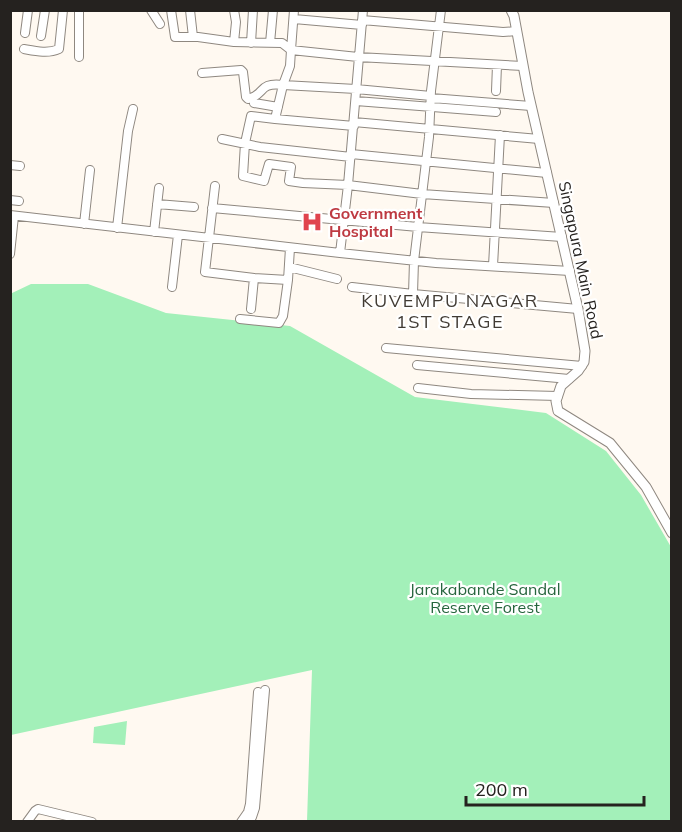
<svg xmlns="http://www.w3.org/2000/svg" width="682" height="832" font-family="Mulish,sans-serif">
	<style>
		.green { fill: #a3f0b9 }
		.lines { fill: none; stroke-linecap: round; stroke-linejoin: round }
		.minor-casing { stroke: #8f8880; stroke-width: 10 }
		.tertiary-casing { stroke: #8f8880; stroke-width: 11 }
		.minor { stroke: #fff; stroke-width: 8 }
		.tertiary { stroke: #fff; stroke-width: 9 }
		.labels { text-anchor: middle; dominant-baseline: central; stroke-width: 4.5; stroke-linejoin: round; paint-order: stroke }
		.health-label { font-size: 16px; font-weight: bold; fill: #be3a42; stroke: #fff; text-anchor: start }
		.street-label { font-size: 16px; fill: #25221f; stroke: #fff }
		.park-label { font-size: 16px; fill: #26653d; stroke: #fff }
		.neighbourhood-label { font-size: 18px; letter-spacing: 1.5px; fill: #413b34; stroke: #fff }
	</style>
	<rect width="100%" height="100%" fill="#fff9f1"/>
	<path class="green" d="M31,284H88L166,313L290,326L415,397L546,413L606,451L641,495L671,547V821H307L312,670L11,735L10,294Z
		M127,721L125,745L93,743L94,727Z"/>
	<g class="lines">
		<defs>
			<path id="minor" d="M151,10L160,24
				M171,10L175,37H198L234,42L282,43L291,50L294,10
				M190,10L193,37
				M234,10L236,22L234,42
				M441,10L431,91L429,137L414,261L413,294L578,309
				M294,19L362,25
				M362,20L503,32L517,31
				M25,33L28,10
				M41,36L45,10
				M251,43L253,10
				M270,43L273,10
				M24,49C35,51 48,54 59,49L63,10
				M79,57V10
				M202,73L241,70L243,72L246,97L248,99C266,95 257,82 283,85L275,119L354,126
				M496,91L497,65
				M431,96L356,89L283,85L290,66L291,50L358,57L523,66
				M431,98L531,106
				M356,101L496,112
				M254,103L278,107
				M275,119L251,116L245,143L243,176L264,181L269,164L291,167L289,181L303,183L348,185L422,194L554,203
				M354,122L539,139
				M222,139L260,147L351,157
				M351,154L547,173
				M10,165L20,166
				M215,186L205,272L254,278L251,309
				M10,200L19,201
				M157,204L194,207
				M212,208L418,227L562,237
				M10,215L340,253L348,185L363,10
				M84,224L90,170
				M117,228L128,131L133,109
				M154,232L159,188
				M340,253L436,263L570,271
				M10,254L14,216
				M493,266L500,135
				M289,267L337,279
				M288,280L290,248
				M172,287L178,235
				M352,287L413,294
				M240,319L279,323L283,316L288,280L254,278
				M386,348L582,366
				M417,365L569,379
				M418,388L471,394L558,396
				M27,822L35,811L38,809L92,822
				M241,822L248,812L250,804L258,692
				M249,822L252,817L255,808L265,690"/>
			<path id="tertiary" d="M511,10L514,16L528,92L578,309L585,351L584,362L578,371L561,386L556,401L558,411L610,443L646,487L672,533"/>
		</defs>
		<use href="#minor" class="minor-casing"/>
		<use href="#tertiary" class="tertiary-casing"/>
		<use href="#minor" class="minor"/>
		<use href="#tertiary" class="tertiary"/>
	</g>
	<defs>
		<symbol id="hospital-bare" viewBox="-9 -9 18 18"><path d="M-5-5h3v3.5h4V-5h3V5h-3V1.5h-4V5h-3Z" fill="#e0444e" stroke="#fff" stroke-width="2.5" paint-order="stroke"/></symbol>
	</defs>
	<g fill-rule="evenodd">
		<use href="#hospital-bare" x="297" y="207" width="30" height="30"/>
	</g>
	<g class="labels">
		<g class="health-label">
			<text x="329" y="213">Government<tspan x="329" dy="18">Hospital</tspan></text>
		</g>
		<g class="street-label">
			<text transform="translate(581 260) rotate(78)">Singapura Main Road</text>
		</g>
		<g class="park-label">
			<text x="485" y="589">Jarakabande Sandal<tspan x="485" dy="18">Reserve Forest</tspan></text>
		</g>
		<g class="neighbourhood-label">
			<text x="450" y="300">KUVEMPU NAGAR<tspan x="450" dy="21">1ST STAGE</tspan></text>
		</g>
	</g>
	<rect width="682" height="832" fill="none" stroke="#25221f" stroke-width="24"/>
	<path d="M466 796v9h178v-9" fill="none" stroke="#25221f" stroke-width="3"/>
	<text x="475" y="796" font-size="18" fill="#25221f" stroke="#ffffff" stroke-width="4.5" paint-order="stroke">200 m</text>
</svg>
